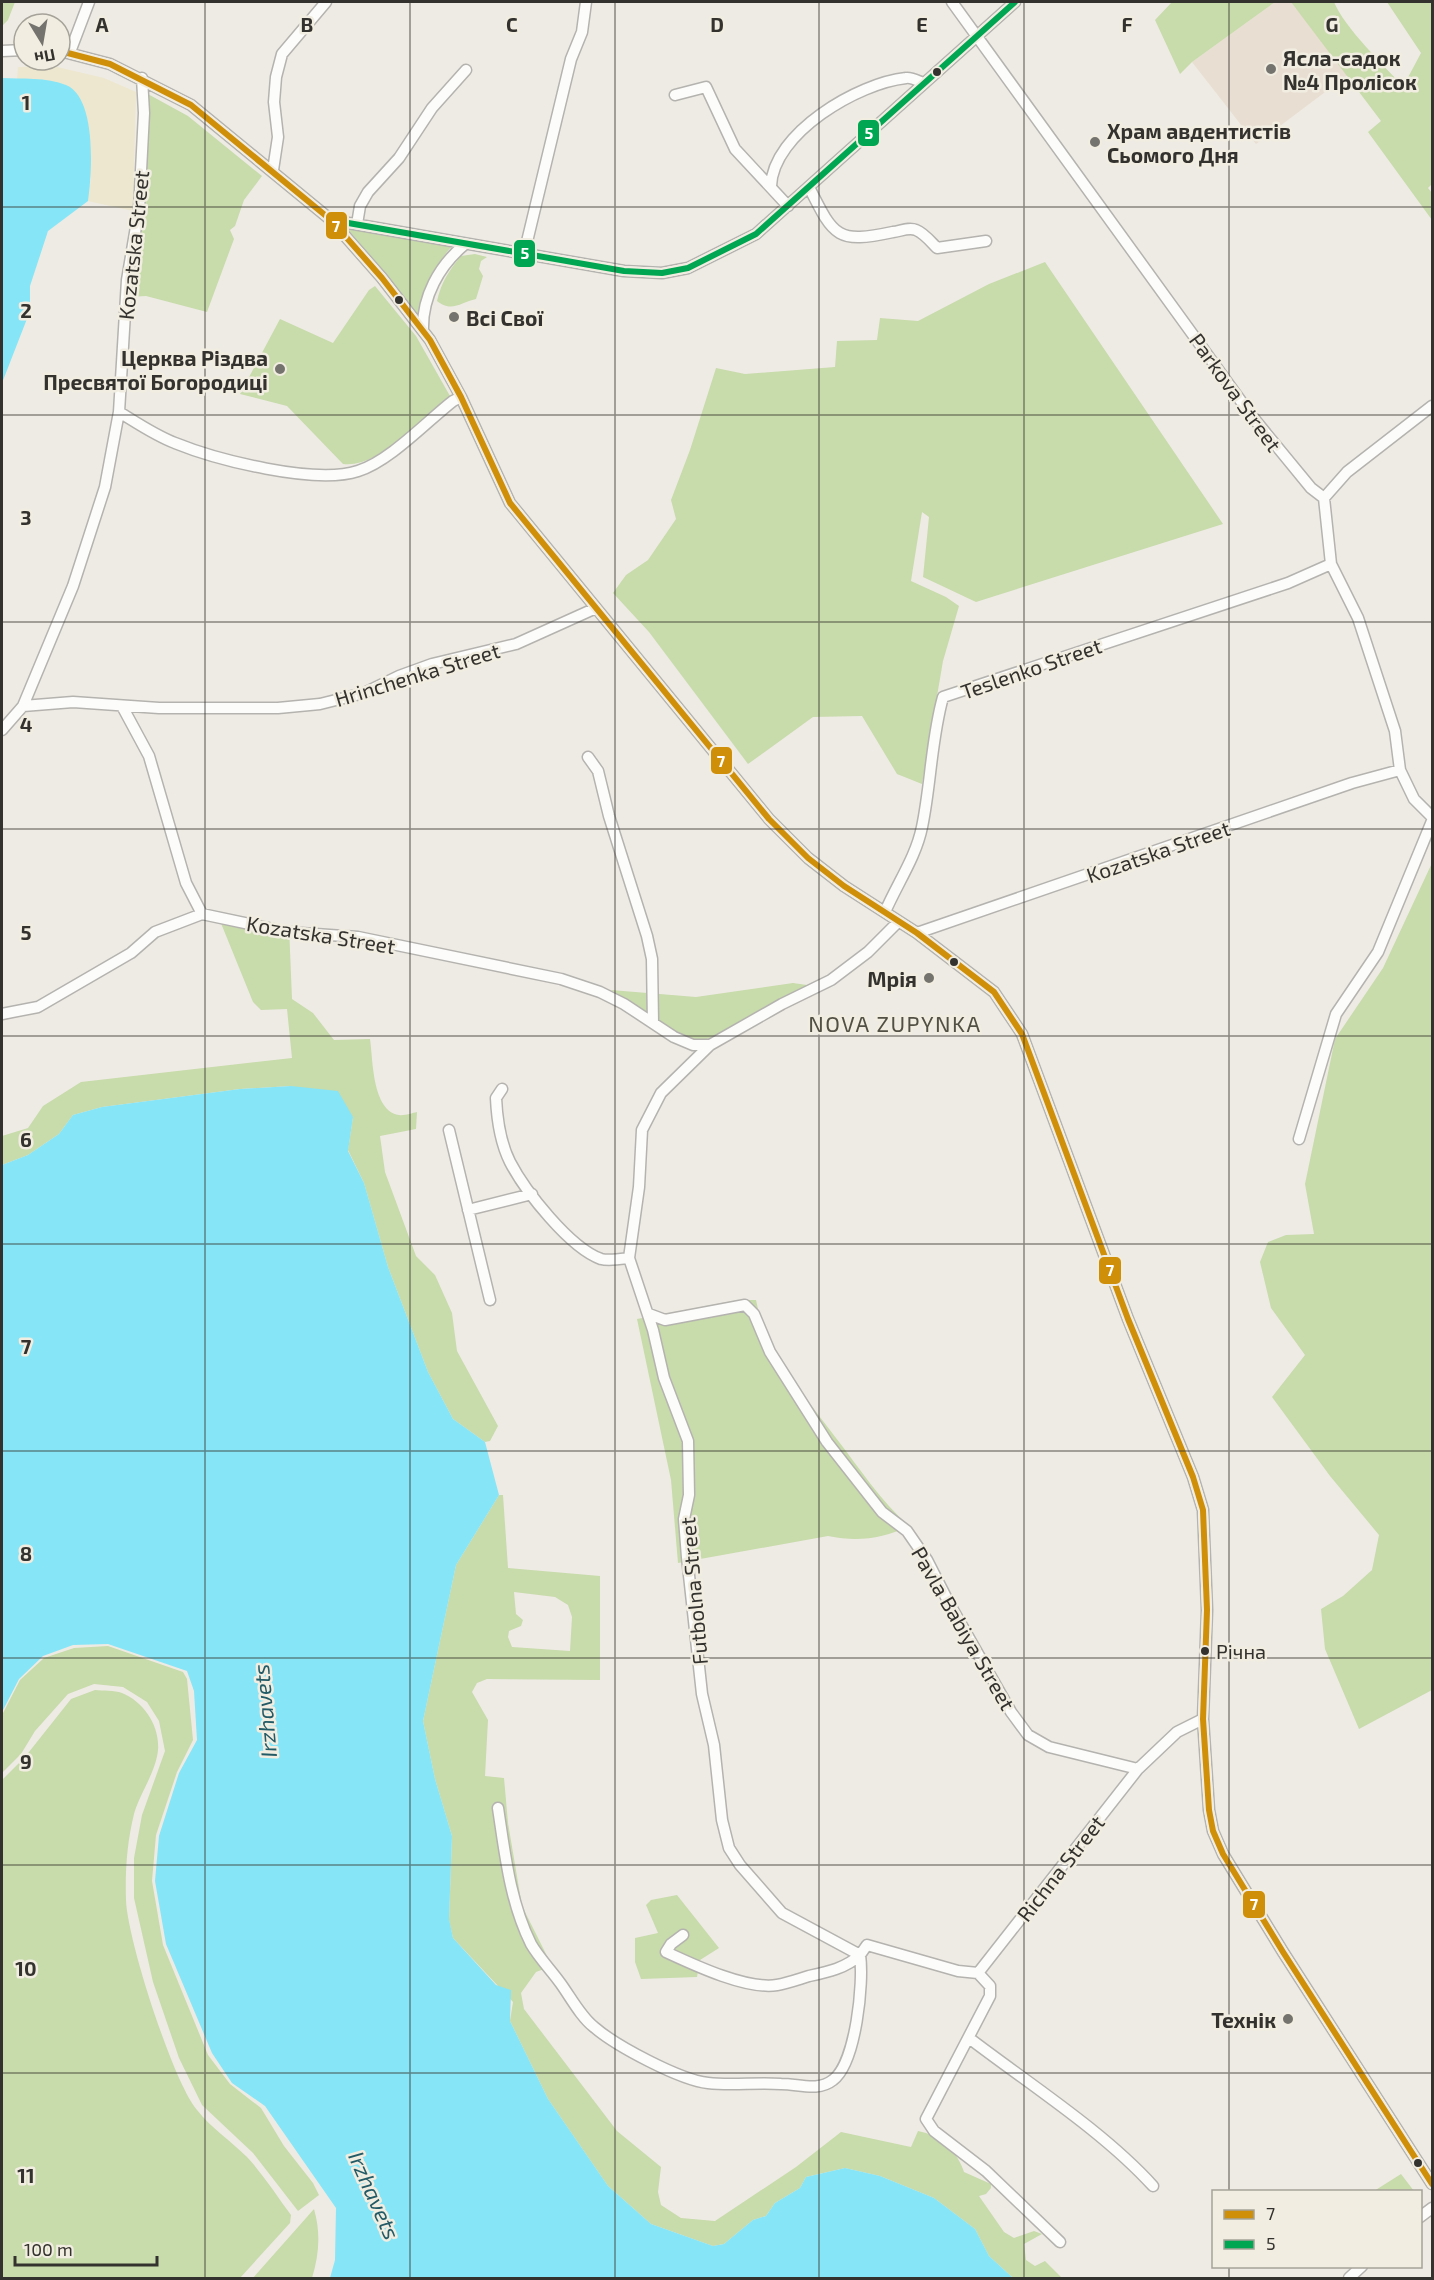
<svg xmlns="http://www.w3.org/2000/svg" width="1434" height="2280" font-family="'Exo 2',sans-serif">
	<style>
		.education { fill: #e8ded1 }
		.green { fill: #c8dbab; fill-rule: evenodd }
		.sand { fill: #ede7cf }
		.water { fill: #86e5f6 }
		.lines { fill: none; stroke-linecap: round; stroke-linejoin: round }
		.minor-casing { stroke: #b5b3af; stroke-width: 13 }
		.minor { stroke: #fcfcfb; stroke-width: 10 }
		.bus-1-casing { stroke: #f1ede1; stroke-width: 10 }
		.bus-2-casing { stroke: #f1ede1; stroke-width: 10 }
		.bus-1 { stroke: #d08f09; stroke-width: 6 }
		.bus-2 { stroke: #00a651; stroke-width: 6 }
		.grid { fill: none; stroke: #34322e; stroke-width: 1.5; stroke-opacity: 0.55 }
		.poi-dot { fill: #75736e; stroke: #f1ede1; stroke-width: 2 }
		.bus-dot { fill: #34322e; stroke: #f1ede1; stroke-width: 2 }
		.labels { text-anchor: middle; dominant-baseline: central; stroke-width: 5; stroke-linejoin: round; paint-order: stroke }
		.bus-label { font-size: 20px; fill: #34322e; stroke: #f1ede1; text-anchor: start }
		.poi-label { font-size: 21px; font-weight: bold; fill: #34322e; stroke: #f1ede1; text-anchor: start }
		.street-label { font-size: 21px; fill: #34322e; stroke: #f1ede1 }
		.neighbourhood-label { font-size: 22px; letter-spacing: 1.5px; fill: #524f45; stroke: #f1ede1 }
		.water-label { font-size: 22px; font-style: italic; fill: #225a66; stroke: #f1ede1 }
		.grid-label { font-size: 20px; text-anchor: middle; font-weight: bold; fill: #34322e; stroke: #f1ede1; stroke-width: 5; stroke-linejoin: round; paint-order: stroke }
		.line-badge { stroke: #f1ede1; stroke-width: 2 }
		.badge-label { font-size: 16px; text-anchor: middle; font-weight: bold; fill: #fff }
	</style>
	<rect width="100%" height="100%" fill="#eeebe4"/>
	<path class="education" d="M1275,2H1291L1349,74L1256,144L1192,62Z"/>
	<path class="green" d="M2,2H15L8,20L2,26Z
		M1172,2H1275L1192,62L1180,74L1155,20Z
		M1291,2H1334C1344,27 1385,67 1405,88V83L1421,53L1387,2H1432V184L1428,188L1432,193V220L1368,132L1381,121Z
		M146,93L188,116L262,176L244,200L235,226L230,230L234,239L207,312L146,296L129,297Z
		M344,226L451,247C434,268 421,289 418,316Z
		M475,254L487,257L481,261L479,269L483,276L476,299C461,302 452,313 437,301C441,283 449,270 461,256Z
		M1045,262L1223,524L976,602L923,577L929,517L922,512L911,581L946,597L959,606L943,661L922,784L897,774L862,716L813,717L748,764L649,632L613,593L626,575L648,560L676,519L671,500L690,450L716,368L745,374L835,367L837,341L877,340L880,318L918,321L989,284Z
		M375,286L416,336L450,396C424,418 378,469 343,464L287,406L240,394L280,319L333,343L369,290Z
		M1432,863V1690L1359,1729L1325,1649L1321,1609L1343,1596L1372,1570L1379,1535L1330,1476L1272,1397L1305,1355L1271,1308L1260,1262L1268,1242L1286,1235L1314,1234L1305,1184L1335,1039L1383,968Z
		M216,911L289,926L292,999L313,1013L334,1040L370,1039C373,1059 372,1111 399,1115C404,1116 412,1113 417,1112L416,1129L380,1136L385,1172L416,1256L435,1275L452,1313L457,1351L498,1426L490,1441L485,1442L453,1419L428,1372L388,1267L364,1183L348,1150L353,1117L291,1086L240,1089L102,1107L73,1115L59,1134L28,1155L2,1165V1136L28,1128L43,1106L81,1082L292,1058L287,1009L261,1010L253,1002Z
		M793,983L807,985L742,1024L702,1041L671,1033L644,1010L611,990L696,997Z
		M738,1300H756C766,1352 805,1396 836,1438C860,1469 880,1500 909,1526C882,1539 857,1542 828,1536L678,1563L671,1480L637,1319Z
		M499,1495H503L508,1568L600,1576V1680L487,1679L477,1683L472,1692L488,1720L485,1776L504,1778L508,1823L522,1906L552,1966L536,1972L521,1993L524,2009L617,2131L661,2167L658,2192L661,2205L681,2218L715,2221L796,2167L841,2132L911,2147L918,2131C940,2135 958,2152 964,2172L991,2184V2188L986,2194L979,2196L1004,2232L1014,2238L1034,2231L1042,2234L1024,2244L1026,2260L1035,2266L1045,2261L1062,2278H1013L989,2256L975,2229L934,2198L880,2176L845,2168L806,2177L800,2188L775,2203L766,2216L753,2220L724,2244L713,2246L651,2224L608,2186L548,2099L510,2021L513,2002L453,1938L449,1920L452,1836L435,1779L423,1721L456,1565ZM514,1592L555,1597L568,1605L572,1617L570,1651L512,1647L508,1637L509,1631L521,1626L523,1620L516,1614Z
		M108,1646L183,1672L187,1679L193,1740L177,1772L156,1835L152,1881L163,1945L208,2055L230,2084L261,2108L284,2146L313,2183L319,2195L298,2211L253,2153L202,2105L179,2058L153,1982L134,1898V1858L142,1815L165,1751L159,1721L147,1702L123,1687L94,1684L68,1694L35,1731L21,1754L2,1773V1715L20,1680L44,1658L74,1648Z
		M95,1690C103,1691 114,1690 122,1693C144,1702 160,1726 158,1750C156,1772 140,1793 134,1814C127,1842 125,1872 126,1900C127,1938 173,2082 197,2110C211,2128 231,2141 247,2157C263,2174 277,2196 291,2215L290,2223L240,2278H2V1780L25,1757L71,1699Z
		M677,1895L719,1948L700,1960L697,1977L641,1979L635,1962V1938L658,1933L646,1905L651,1900Z
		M1401,2174L1414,2191H1374Z
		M314,2209C321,2233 319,2255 312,2278H253Z"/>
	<path class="sand" d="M53,66L104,78L136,92L133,211L88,201L91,178L66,85L17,79L18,67Z"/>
	<path class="water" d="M2,78C21,79 47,77 66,85C97,98 92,173 88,201L48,231L30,286V311L2,383Z
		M291,1086L338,1091L353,1117L348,1151L364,1183L388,1267L428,1372L453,1419L485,1442L499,1495L456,1565L423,1721L435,1779L452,1836L449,1919L453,1938L496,1985L511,1990L510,2021L548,2099L608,2186L651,2224L713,2246L724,2244L753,2220L766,2216L775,2203L800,2188L806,2177L845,2168L880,2176L934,2198L975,2229L989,2256L1013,2278H330L335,2260L336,2208L265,2106L232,2083L212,2053L166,1944L155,1881L159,1836L179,1773L197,1740L194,1691L187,1671L108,1644L73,1645L43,1656L19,1679L2,1712V1165L28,1155L59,1134L73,1115L102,1107L240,1089Z"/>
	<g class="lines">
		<defs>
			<path id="minor" d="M952,2L1251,415L1311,488L1324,498
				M2,51L24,50
				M60,51L110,64L191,105L331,220L382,278L430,340L461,397L510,503L769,819L808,858L844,886L917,933L994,992L1022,1034L1128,1319L1193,1477L1203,1510L1207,1610L1203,1719L1209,1810L1213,1831L1223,1854L1283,1952L1432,2184
				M70,52L89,2
				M675,95L706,87L735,149L788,206
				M273,170L278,137L274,102L276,77L282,54L326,2
				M771,186C773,133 858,83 906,78C911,77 918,81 923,83
				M809,187C834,237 837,244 893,232C901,231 909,227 916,230C924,233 931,242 937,248L986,241
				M331,220L624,271L662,273L688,268L756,234L1015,2
				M357,224L360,206L368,192L399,158L432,108L466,70
				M524,254L571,59L582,32L586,2
				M423,330C422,297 439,266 464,245
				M119,412C137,423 156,436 175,443C217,460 315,485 358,471C390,461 426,422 453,401L461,397
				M1324,498L1331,564L1358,618L1395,731L1400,770L1414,799L1432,817
				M1324,498L1347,472L1432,406
				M23,706L73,702L159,708H278L320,704L364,693L399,676L432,664L516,644L596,608
				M122,706L149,756L186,883L202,914
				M2,730L23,706L73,586L105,487L119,412L127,280L139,209L144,113L142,78
				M588,757L598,771L609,816L647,936L652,959L653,1023
				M885,912C897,884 916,857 922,827C931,784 931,740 943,697L1288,583L1331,564
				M917,933L1352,783L1400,770
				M2,1014L38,1007L131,953L155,932L202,914L287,932L358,937L561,979L600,992L624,1004L674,1037L693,1045H710L782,1004L831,980L868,952L898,922
				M502,1089L496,1098C497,1120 500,1142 510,1162C525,1191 570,1248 601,1259C609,1261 621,1259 629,1258L653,1330L664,1378L688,1441L689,1495L684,1519L687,1557L702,1694L714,1745L722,1820L729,1848L740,1865L782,1913L860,1955L867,1945L958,1971L978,1973
				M449,1130L490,1300
				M1299,1139L1336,1014L1378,952L1432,821
				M468,1210L532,1194
				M629,1258L639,1187L642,1130L661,1093L710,1045
				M649,1314L665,1320L745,1305L754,1314L770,1352L827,1442L882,1512L907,1531L927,1560L949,1603L1011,1712L1028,1735L1049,1747L1138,1769
				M498,1808C505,1854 510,1902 531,1944C539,1958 552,1971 561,1984C571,1998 581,2017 594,2027C616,2046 680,2080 708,2083C732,2086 756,2082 781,2084C799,2084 818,2092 833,2080C856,2063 864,1982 860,1955
				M683,1935L671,1944L666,1952C694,1965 747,1990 777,1985C788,1983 799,1979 809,1976C828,1972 846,1968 860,1955
				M978,1973L990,1986V1996L926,2119L934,2131L986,2171L1060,2242
				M978,1973L1138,1769L1177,1732L1203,1719
				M969,2038C1029,2084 1103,2131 1153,2186
				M1420,2217L1432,2208
				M1349,2278L1362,2266"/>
		</defs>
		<use href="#minor" class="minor-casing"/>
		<use href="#minor" class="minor"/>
		<defs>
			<path id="bus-1" d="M60,51L110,64L191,105L331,220L382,278L430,340L461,397L510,503L769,819L808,858L844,886L917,933L994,992L1022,1034L1128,1319L1193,1477L1203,1510L1207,1610L1203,1719L1209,1810L1213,1831L1223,1854L1283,1952L1432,2184"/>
			<path id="bus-2" d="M331,220L624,271L662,273L688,268L756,234L1015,2"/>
		</defs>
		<use href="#bus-1" class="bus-1-casing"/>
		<use href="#bus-2" class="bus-2-casing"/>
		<use href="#bus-1" class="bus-1"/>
		<use href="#bus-2" class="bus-2"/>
	</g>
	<path class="grid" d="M205,2V2278M410,2V2278M615,2V2278M819,2V2278M1024,2V2278M1229,2V2192M2,207H1432M2,415H1432M2,622H1432M2,829H1432M2,1036H1432M2,1244H1432M2,1451H1432M2,1658H1432M2,1865H1432M2,2073H1432M1229,2266V2278"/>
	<g class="poi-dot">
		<circle cx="1271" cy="69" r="6"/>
		<circle cx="1095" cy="142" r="6"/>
		<circle cx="454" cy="317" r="6"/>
		<circle cx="280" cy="369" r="6"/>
		<circle cx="929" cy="978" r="6"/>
		<circle cx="1288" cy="2019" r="6"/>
	</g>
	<g class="bus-dot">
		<circle cx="937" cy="72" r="5"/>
		<circle cx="399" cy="300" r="5"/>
		<circle cx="954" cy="962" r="5"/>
		<circle cx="1205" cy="1651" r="5"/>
		<circle cx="1418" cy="2163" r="5"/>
	</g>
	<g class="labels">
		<g class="bus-label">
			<text x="1216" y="1651">Річна</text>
		</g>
		<g class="poi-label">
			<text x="1283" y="57">Ясла-садок<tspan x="1283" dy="24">№4 Пролісок</tspan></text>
			<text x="1107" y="130">Храм авдентистів<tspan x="1107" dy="24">Сьомого Дня</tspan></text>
			<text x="466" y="317">Всі Свої</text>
			<text x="268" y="357" text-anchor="end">Церква Різдва<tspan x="268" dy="24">Пресвятої Богородиці</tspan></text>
			<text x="917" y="978" text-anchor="end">Мрія</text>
			<text x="1276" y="2019" text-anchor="end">Технік</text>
		</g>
		<g class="street-label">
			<text transform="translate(133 245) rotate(-84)">Kozatska Street</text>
			<text transform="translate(1236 392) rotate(54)">Parkova Street</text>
			<text transform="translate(1031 668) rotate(-19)">Teslenko Street</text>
			<text transform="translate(417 674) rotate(-17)">Hrinchenka Street</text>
			<text transform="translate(1158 851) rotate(-19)">Kozatska Street</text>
			<text transform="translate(321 934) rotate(9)">Kozatska Street</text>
			<text transform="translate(693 1591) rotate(-95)">Futbolna Street</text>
			<text transform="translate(964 1628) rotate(60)">Pavla Babiya Street</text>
			<text transform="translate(1060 1868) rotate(-52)">Richna Street</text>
		</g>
		<g class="neighbourhood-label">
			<text x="895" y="1023">NOVA ZUPYNKA</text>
		</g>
		<g class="water-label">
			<text transform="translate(264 1711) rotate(-95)">Irzhavets</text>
			<text transform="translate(375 2195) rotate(66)">Irzhavets</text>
		</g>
	</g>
	<g class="grid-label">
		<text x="102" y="32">A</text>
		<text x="307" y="32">B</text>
		<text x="512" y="32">C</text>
		<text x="717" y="32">D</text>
		<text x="922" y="32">E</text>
		<text x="1127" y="32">F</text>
		<text x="1332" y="32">G</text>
		<text x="26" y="110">1</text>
		<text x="26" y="318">2</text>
		<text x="26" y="525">3</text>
		<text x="26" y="732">4</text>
		<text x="26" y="940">5</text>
		<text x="26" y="1147">6</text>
		<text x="26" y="1354">7</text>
		<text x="26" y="1561">8</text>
		<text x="26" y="1769">9</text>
		<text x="26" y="1976">10</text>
		<text x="26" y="2183">11</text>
	</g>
	<g class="line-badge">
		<rect x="857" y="119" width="23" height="28" rx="6" fill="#00a651"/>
		<rect x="325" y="211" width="23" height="29" rx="6" fill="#d08f09"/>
		<rect x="513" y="239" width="23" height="29" rx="6" fill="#00a651"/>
		<rect x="710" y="746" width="23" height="29" rx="6" fill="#d08f09"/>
		<rect x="1098" y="1256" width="24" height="29" rx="6" fill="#d08f09"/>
		<rect x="1242" y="1890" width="24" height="29" rx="6" fill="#d08f09"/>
	</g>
	<g class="badge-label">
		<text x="869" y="139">5</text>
		<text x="336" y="232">7</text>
		<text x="525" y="259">5</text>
		<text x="721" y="767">7</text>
		<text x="1110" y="1276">7</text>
		<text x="1254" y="1910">7</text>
	</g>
	<rect width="1434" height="2280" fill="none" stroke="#34322e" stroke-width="6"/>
	<rect x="1212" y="2190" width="210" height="78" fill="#f1ede1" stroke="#a5a299" stroke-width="1.5"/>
	<rect x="1224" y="2210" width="30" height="9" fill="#d08f09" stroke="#a5a299" stroke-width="1.5"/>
	<text x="1266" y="2220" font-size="18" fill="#34322e">7</text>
	<rect x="1224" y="2240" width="30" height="9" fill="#00a651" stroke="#a5a299" stroke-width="1.5"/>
	<text x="1266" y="2250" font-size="18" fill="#34322e">5</text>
	<g transform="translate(42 42) rotate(169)"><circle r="28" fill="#f1ede1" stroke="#a5a299" stroke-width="1.5"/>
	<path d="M0-4.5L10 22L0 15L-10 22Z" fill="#75736e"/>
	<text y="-9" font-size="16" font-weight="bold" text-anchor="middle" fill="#34322e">Пн</text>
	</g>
	<path d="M15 2256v9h142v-9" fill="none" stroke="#34322e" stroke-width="3"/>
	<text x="24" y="2256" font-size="18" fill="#34322e" stroke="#f1ede1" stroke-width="4.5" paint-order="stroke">100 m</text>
</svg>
